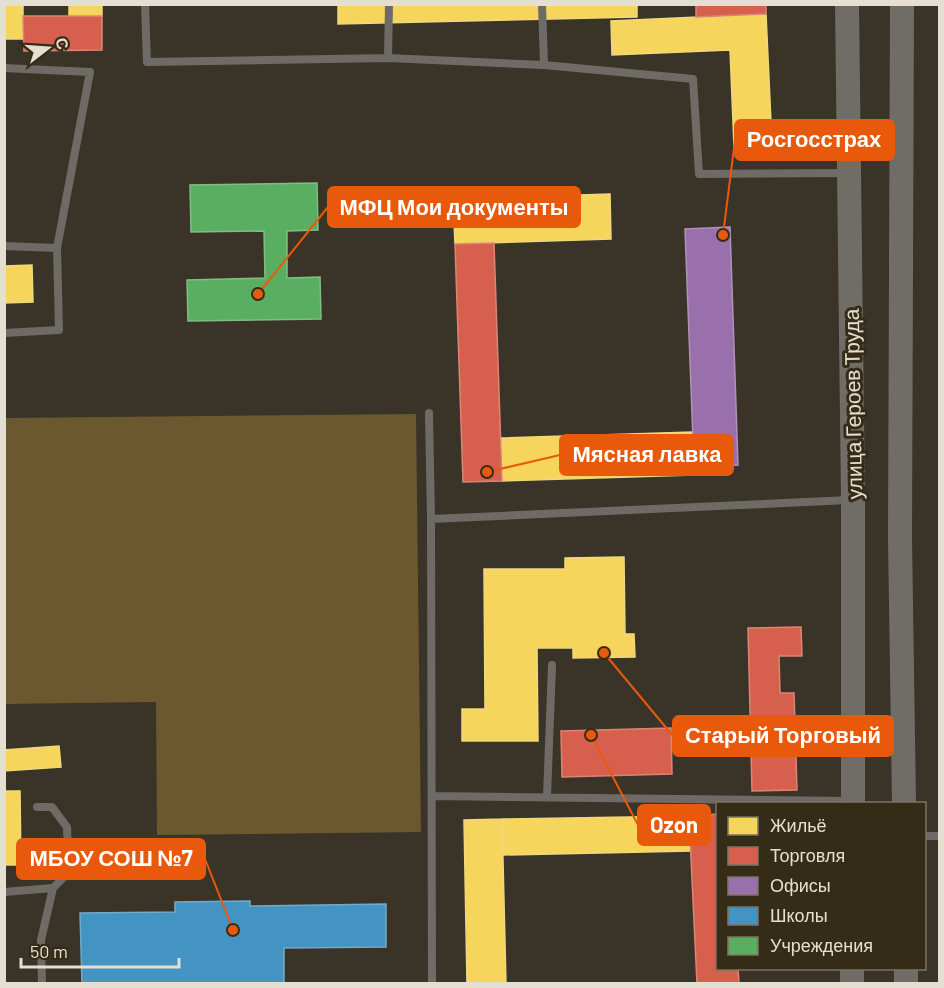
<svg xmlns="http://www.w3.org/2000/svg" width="944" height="988" font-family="Barlow,sans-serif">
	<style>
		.green { fill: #6b582e }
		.homes { fill: #f6d55c; stroke: #f1d87f; stroke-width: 1.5 }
		.shops { fill: #d6604d; stroke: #da8675; stroke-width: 1.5 }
		.offices { fill: #9970ab; stroke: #b091b7; stroke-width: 1.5 }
		.schools { fill: #4393c3; stroke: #74aac8; stroke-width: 1.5 }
		.public { fill: #5aae61; stroke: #84bd83; stroke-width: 1.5 }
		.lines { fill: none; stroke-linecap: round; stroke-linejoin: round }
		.service { stroke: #6e6b67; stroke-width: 8 }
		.secondary { stroke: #706d67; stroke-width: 24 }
		.labels { text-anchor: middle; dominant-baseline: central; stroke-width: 6; stroke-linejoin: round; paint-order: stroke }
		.street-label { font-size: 21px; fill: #e5dfd2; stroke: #352c17 }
		.leader { fill: none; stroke: #e8590c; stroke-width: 2 }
		.callout-dot { fill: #e8590c; stroke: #352c17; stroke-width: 2 }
		.callout { fill: #e8590c; stroke: #e8590c; stroke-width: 2 }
		.callout-label { font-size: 22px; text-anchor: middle; font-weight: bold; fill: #fff }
	</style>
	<rect width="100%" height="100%" fill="#393328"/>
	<path class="green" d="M416,414L421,832L157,835L156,702L5,704V418Z"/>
	<path class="homes" d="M4,4H23V39H4Z
		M69,4H102V16H69Z
		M338,4H637V17L338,24Z
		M766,14L772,144L734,146L730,50L612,55L611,21Z
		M610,194L611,239L455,244L453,199Z
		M32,265L33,302L4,303V266Z
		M692,432L694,475L502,481L501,438Z
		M624,557L625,634H634L635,657L573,658V648H537L538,741H462V709H485L484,569H565V558Z
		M59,746L61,767L4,771V750Z
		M4,791H20L21,865H4Z
		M689,816L691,851L503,855L502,819Z
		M502,819L506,984H467L464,820Z"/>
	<path class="shops" d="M696,4H766V14L696,17Z
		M23,16H102V50L24,51Z
		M494,243L502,481L463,482L455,244Z
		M801,627L802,656H779L780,693H794L797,790L752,791L748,628Z
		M671,728L672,774L562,777L561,731Z
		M718,814V968H738L739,984H697L689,816Z"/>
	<path class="offices" d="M730,227L738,465L694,467L685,229Z"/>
	<path class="schools" d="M250,901V906L386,904V947L284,948V984H82L80,913L175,912V902Z"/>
	<path class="public" d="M317,183L318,230L287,231V278L320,277L321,319L188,321L187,280L265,278L264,231L191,232L190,185Z"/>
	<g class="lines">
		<path class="service" d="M145,4L147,62L388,58
			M389,4L388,58L544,65L693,79L699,174L847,173
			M542,4L544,65
			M4,68L90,72L57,248L59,330L4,333
			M4,246L57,248
			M429,413L431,519L432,984
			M431,519L850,500
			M432,796L850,801
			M547,797L552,665
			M924,836H940
			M4,892L53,888L69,872L67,827L52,807H37
			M42,984L41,940L53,888"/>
		<path class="secondary" d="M847,4L853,500V804
			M902,4L900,537L904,804
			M906,968V984
			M852,984V968"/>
	</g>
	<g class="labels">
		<g class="street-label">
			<text transform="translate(852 404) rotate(-91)">улица Героев Труда</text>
		</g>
	</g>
	<path class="leader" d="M723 235L735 140M258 294L328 207M487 472L560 455M604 653L673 736M591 735L638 825M233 930L205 859"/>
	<g class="callout-dot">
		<circle cx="723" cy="235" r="6"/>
		<circle cx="258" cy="294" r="6"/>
		<circle cx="487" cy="472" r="6"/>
		<circle cx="604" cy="653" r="6"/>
		<circle cx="591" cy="735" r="6"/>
		<circle cx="233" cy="930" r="6"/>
	</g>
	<g class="callout">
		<rect x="735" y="120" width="159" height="40" rx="6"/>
		<rect x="328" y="187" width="252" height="40" rx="6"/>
		<rect x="560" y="435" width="173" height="40" rx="6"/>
		<rect x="673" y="716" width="220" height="40" rx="6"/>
		<rect x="638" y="805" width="72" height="40" rx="6"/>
		<rect x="17" y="839" width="188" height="40" rx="6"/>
	</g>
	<g class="callout-label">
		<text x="814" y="147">Росгосстрах</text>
		<text x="454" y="215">МФЦ Мои документы</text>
		<text x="647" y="462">Мясная лавка</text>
		<text x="783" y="743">Старый Торговый</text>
		<text x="674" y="833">Ozon</text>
		<text x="111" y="866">МБОУ СОШ №7</text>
	</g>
	<rect width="944" height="988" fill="none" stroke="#e5dfd2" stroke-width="12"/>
	<rect x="716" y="802" width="210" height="168" fill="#352c17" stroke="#7b7462" stroke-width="1.5"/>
	<rect x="728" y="817" width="30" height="18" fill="#f6d55c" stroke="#7b7462" stroke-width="1.5"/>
	<text x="770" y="832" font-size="18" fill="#e5dfd2">Жильё</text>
	<rect x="728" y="847" width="30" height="18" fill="#d6604d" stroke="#7b7462" stroke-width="1.5"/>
	<text x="770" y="862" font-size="18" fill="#e5dfd2">Торговля</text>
	<rect x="728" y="877" width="30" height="18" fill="#9970ab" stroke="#7b7462" stroke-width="1.5"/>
	<text x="770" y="892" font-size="18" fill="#e5dfd2">Офисы</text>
	<rect x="728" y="907" width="30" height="18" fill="#4393c3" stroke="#7b7462" stroke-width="1.5"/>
	<text x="770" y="922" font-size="18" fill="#e5dfd2">Школы</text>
	<rect x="728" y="937" width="30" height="18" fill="#5aae61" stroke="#7b7462" stroke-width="1.5"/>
	<text x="770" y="952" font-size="18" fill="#e5dfd2">Учреждения</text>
	<g transform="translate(48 48) rotate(73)" stroke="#352c17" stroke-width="4.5" paint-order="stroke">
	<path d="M0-4.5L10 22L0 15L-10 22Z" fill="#e5dfd2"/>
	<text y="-9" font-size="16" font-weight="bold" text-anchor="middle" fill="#e5dfd2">С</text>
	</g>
	<path d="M21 958v9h158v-9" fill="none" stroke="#e5dfd2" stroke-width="3"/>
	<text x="30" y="958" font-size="18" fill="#e5dfd2" stroke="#352c17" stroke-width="4.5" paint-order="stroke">50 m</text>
</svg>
